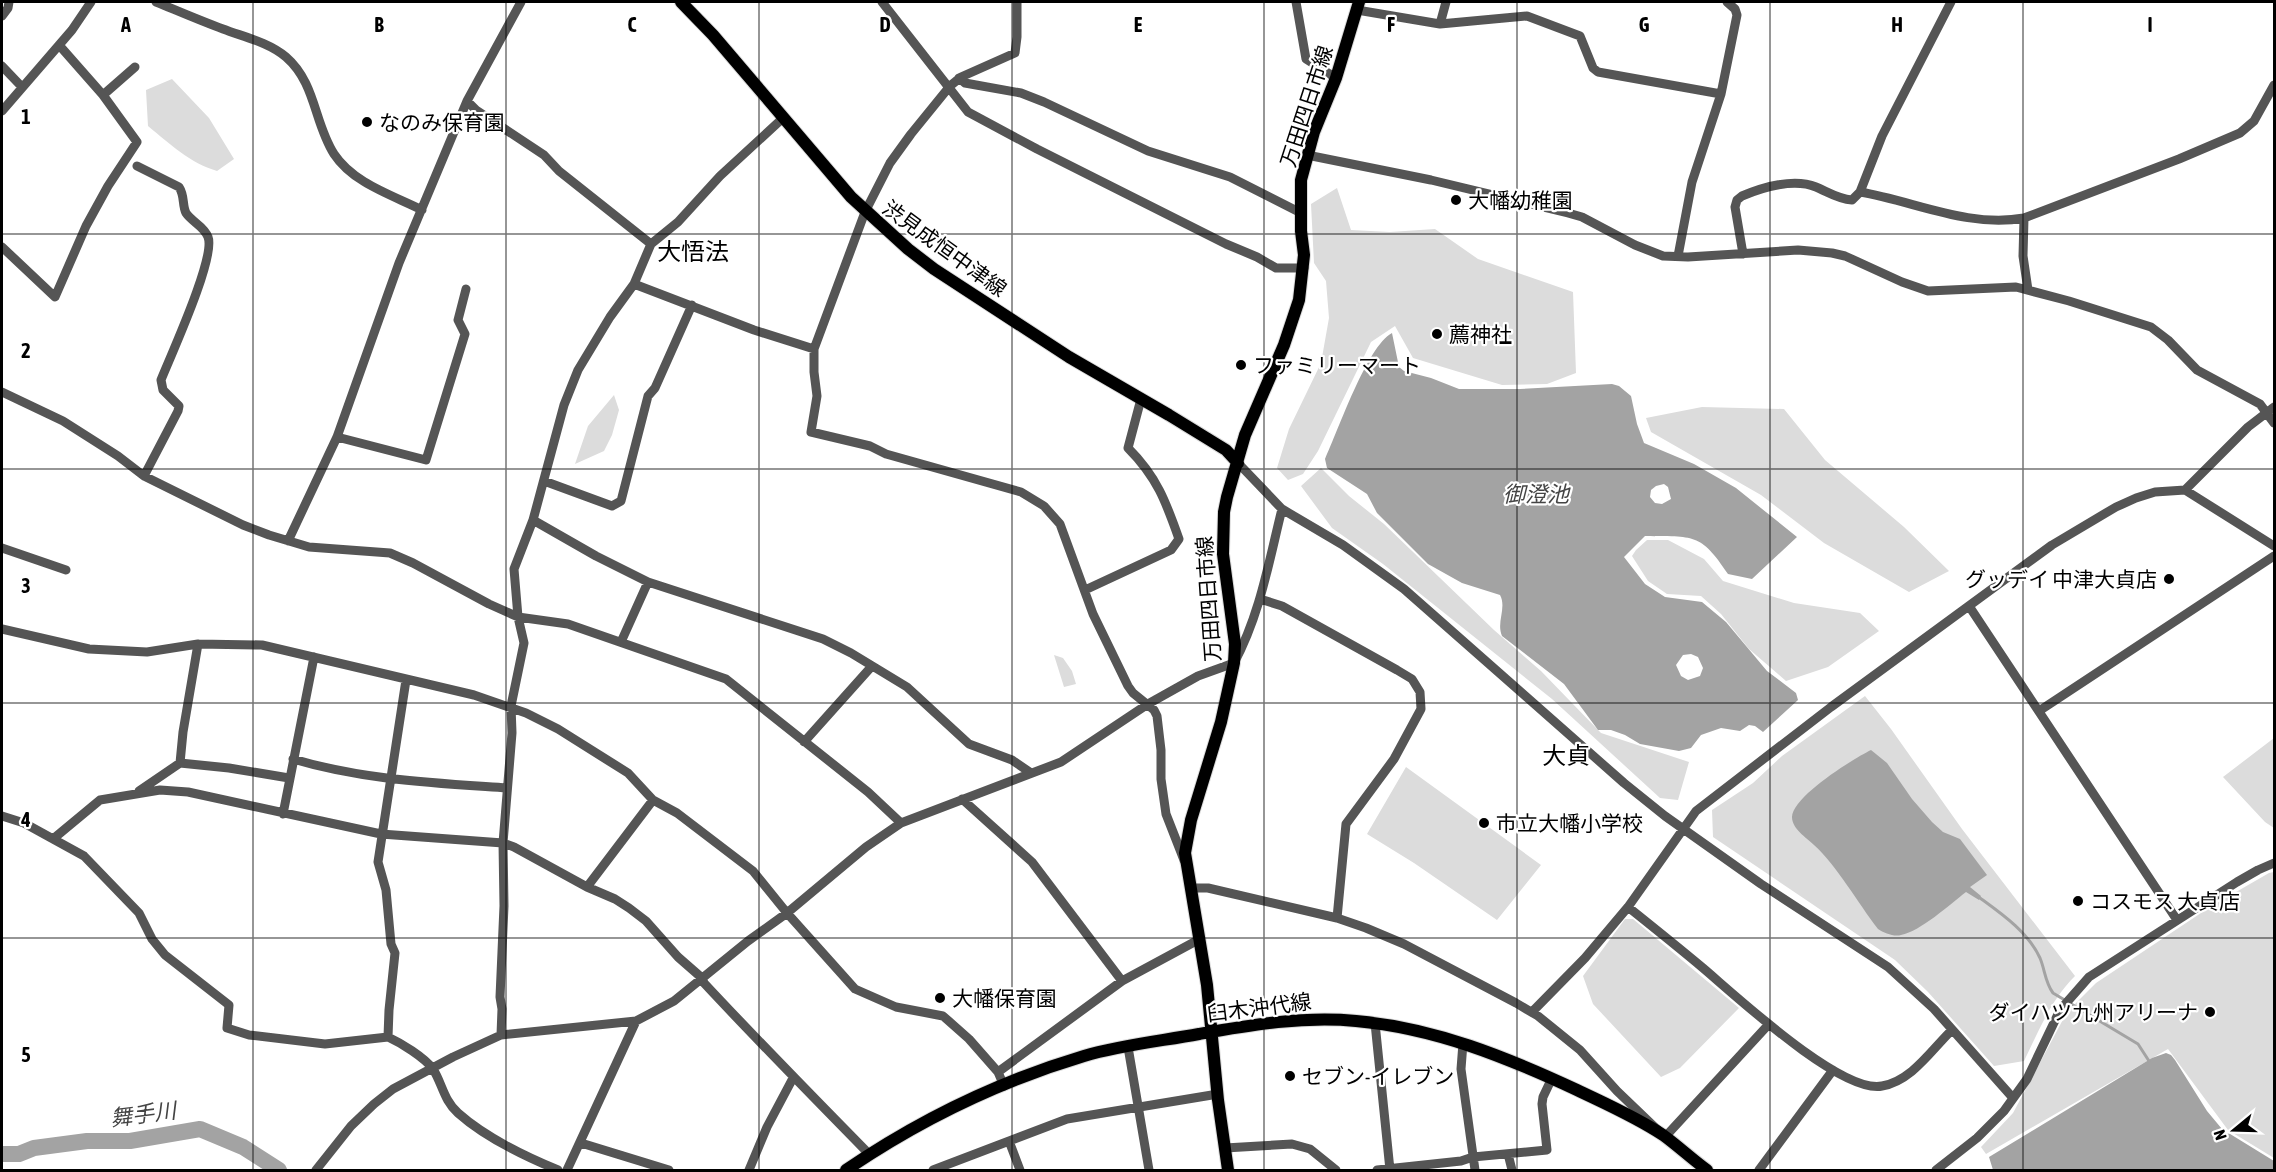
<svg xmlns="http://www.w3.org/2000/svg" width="2276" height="1172" font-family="'Asap Condensed','Noto Sans JP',sans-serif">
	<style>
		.green { fill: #dcdcdc }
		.water { fill: #a3a3a3; fill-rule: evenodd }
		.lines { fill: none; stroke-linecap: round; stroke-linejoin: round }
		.stream { stroke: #a3a3a3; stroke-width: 3 }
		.river { stroke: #a3a3a3; stroke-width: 16 }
		.major-casing { stroke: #dbdbdb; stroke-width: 14 }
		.minor { stroke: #555; stroke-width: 9 }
		.major { stroke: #000; stroke-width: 12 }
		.grid { fill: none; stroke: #000; stroke-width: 1.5; stroke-opacity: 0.55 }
		.poi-dot { fill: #000; stroke: #fff; stroke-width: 2 }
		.labels { text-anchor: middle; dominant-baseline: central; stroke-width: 4.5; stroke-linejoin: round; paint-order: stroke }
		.street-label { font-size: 21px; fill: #000; stroke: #fff }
		.poi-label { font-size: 21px; fill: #000; stroke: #fff; text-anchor: start }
		.water-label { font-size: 22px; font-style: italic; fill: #444; stroke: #fff }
		.quarter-label { font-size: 24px; fill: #000; stroke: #fff }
		.grid-label { font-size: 20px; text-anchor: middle; font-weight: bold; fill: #000; stroke: #fff; stroke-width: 4.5; stroke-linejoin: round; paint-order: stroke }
	</style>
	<rect width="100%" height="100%" fill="#fff"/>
	<path class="green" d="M172,79L209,118L234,159L217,171C190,163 170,144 148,126L146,90Z
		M1337,188L1351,230L1390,232L1435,229L1478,259L1573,292L1576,373L1547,384L1502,385L1413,358L1395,326L1371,342L1318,451L1303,474L1288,480L1277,468L1289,429L1321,363L1329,318L1326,281L1314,263L1311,204Z
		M614,395L619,410L612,435L604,451L575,464L588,426Z
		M1702,407L1784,409L1825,460L1904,527L1949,571L1909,592L1824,543L1761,495L1651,432L1646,418Z
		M1321,468L1349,496L1384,524L1494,630L1541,671L1601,733L1689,762L1678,800L1660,798L1552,699L1383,564L1332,528L1301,486Z
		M1647,540H1668L1704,559L1723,581L1794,603L1860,613L1879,631L1828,667L1786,681L1749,649L1721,614L1701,596L1667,594L1648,581L1632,556L1636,550Z
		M1054,655L1063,658L1072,671L1076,684L1064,687Z
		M1865,696L1891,729L1962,829L2075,976C2051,1000 2039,1030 2024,1061L1994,1066L1928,992L1895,960L1713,837L1712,810L1753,783L1782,756Z
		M2274,738V828L2265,822L2223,777Z
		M1406,767L1541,865L1497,920L1414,863L1367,834Z
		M2274,872V1158L2228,1130L2168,1049L1986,1154L1981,1147L2013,1113L2067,1012L2096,983L2210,907L2269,873Z
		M1625,919H1633L1739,1008L1680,1068L1661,1077L1593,1004L1583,976Z"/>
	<path class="water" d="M1392,333L1399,367L1404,371L1431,378L1459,389H1520L1612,384L1619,386L1631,396L1637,424L1644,443L1694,464L1736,488L1797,537L1752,579L1728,574C1700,532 1694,537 1645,536L1624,557L1645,584L1665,597L1702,602L1726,622L1767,671L1796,693L1798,700L1763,732L1755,726L1749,725L1740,731L1721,728L1701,735L1691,748L1679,751L1640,744L1625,735L1611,730H1598L1564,684L1502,636C1496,622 1507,608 1500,595L1462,583L1428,564L1377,513L1367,494L1327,468L1325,459C1338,431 1367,346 1392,333ZM1664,484L1668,487L1671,499L1662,504L1655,503L1650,497L1651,490L1656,486ZM1691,654L1698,657L1703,668L1700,676L1688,680L1681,676L1676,665L1683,655Z
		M1871,750L1887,763L1912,799L1932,822L1943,832L1960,839L1987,875L1970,887L1981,896L1979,900L1966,892C1949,905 1921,931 1901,935C1894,937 1884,933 1878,929C1858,903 1837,866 1814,845C1806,837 1792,829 1792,817C1793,796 1853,759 1871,750Z
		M2166,1053L2171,1055L2175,1060L2207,1111L2222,1129L2274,1161V1170H1993L1989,1157L2152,1058Z"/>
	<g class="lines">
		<path class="stream" d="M1980,898C2002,914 2028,932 2040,958C2045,970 2045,982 2053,993L2138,1044L2149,1061"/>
		<path class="river" d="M2,1154H19L34,1148L87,1141H130L200,1129L243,1147L279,1170"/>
		<defs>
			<path id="major" d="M681,2L713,35L851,197L908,249L934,269L1069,357L1169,415L1226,450L1238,463
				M846,1170C918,1121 1000,1081 1084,1056C1121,1045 1161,1041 1199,1034C1251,1025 1302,1016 1356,1021C1435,1028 1506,1057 1577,1090C1606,1104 1636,1117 1663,1135C1678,1146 1692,1159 1707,1170
				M1228,1170L1218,1100L1207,985L1185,853L1191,820L1221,722L1234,663L1235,644L1223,554L1224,512L1227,497L1245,435L1284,345L1299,300L1304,255L1301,231V180L1314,132L1336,78L1359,2"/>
		</defs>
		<use href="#major" class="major-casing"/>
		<path class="minor" d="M156,2C178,11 201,21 223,29C244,37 268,42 286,57C316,83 314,123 334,154C353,183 392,195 422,210
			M882,2L968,112L1037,149L1226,244L1257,257L1276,268H1304
			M1017,2V37L1015,53L961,77L950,86L911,134L890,163L865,212L814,349V372L817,396L811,432L870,446L886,454L1021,492L1044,506L1060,524L1093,614L1128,686L1133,693L1154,710L1157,716L1161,750V779L1166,814L1184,860
			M1296,2L1306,59L1336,78
			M1357,10L1440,24L1527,16L1580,36L1593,68L1598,72L1721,94
			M2,16L8,8L9,2
			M1440,24L1446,2
			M2,66L22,87
			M959,78L965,83L1021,93L1044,102L1148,151L1230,177L1301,213
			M103,95L135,67
			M467,101L476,110L544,155L559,171L651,244
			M2,111L72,30L91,2
			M1307,155L1431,180L1568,213L1582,217L1635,245L1663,256L1688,257L1798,250L1832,253L1845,256L1902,282L1928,291L2016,287L2069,301L2151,327L2168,340L2197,370L2260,404L2274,423
			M137,166L179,187C185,196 182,205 186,213C192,222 204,226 208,237C216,257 171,355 161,380L163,390L179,406L178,411L144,476
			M1860,192C1914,201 1968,228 2024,218L2179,159L2240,133L2254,121L2274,85
			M2024,218L2023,256L2028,290
			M2,247L55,297L86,226L108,186L137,142L103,95L59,45
			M1743,254L1735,207L1737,200L1742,196C1763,187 1794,178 1816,187C1828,192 1838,199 1852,200L1860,192L1882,136L1951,2
			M1678,256L1692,182L1721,94L1737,15L1735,9L1727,2
			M634,284L754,330L814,349
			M2,392L63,421L118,456L144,476L243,525L269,535L309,547L390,553L413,563L489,604L518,617L568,624L726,679L868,792L901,823
			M337,437L426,460L465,334L458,320L466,289
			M1238,463L1282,509L1343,545L1404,589L1624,783L1665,816L1761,884L1888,967L1934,1009L2013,1098
			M544,481L612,506L621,501L648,396L655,388L692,305
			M2185,490L2274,546
			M533,520L596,556L648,582L823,639L851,653L907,687L969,744L1012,760L1031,773
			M288,541L337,437L399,263L467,101L521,2
			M2,548L66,570
			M1085,590L1171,550L1179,539C1166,502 1157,477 1128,448L1141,399
			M1260,599L1282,606L1397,670L1412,679L1420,692L1421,709L1394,759L1346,824L1337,918
			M1969,606L2177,920
			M2,629L89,649L147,652L198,644L262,645L474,695L526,713L558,729L628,773L653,800L677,813L753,871L787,913L855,989L896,1007L943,1016L969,1039L998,1072L1004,1086
			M621,642L648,582
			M406,680L378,862L386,890L391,944L395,953L389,1010L388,1037C401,1043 424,1057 433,1069C442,1083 444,1101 458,1113C486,1138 524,1156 558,1170
			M2039,711L2274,556
			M804,742L872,666
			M293,759C363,780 435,783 507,788
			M180,763L183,732L198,644
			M139,791L180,763L229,768L289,778
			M962,799L1032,862L1122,981
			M283,814L314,657
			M2,816L24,823L84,856L139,913L152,939L165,955L229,1005L227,1028L249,1035L325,1044L388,1037
			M53,839L100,800L160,790L188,792L381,834L503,843L514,847L587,887L615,899L629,908L646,921L678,957L702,978L704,983C758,1041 814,1098 870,1155
			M587,887L653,800
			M1191,888H1208L1337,918L1366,928L1404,944L1516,1003L1538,1016L1580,1050L1617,1091L1665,1137L1769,1024
			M1628,907C1653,927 1678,947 1703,968C1735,995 1841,1094 1882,1086C1912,1081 1932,1049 1952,1030
			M1532,1012L1585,958L1628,907L1696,811L1831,707L2052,545L2116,507L2136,498L2155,492L2185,490L2248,427L2274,407
			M1375,1023L1390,1170
			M501,1035L502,1009L500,997L504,906L503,843L512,733L511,706L524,643L518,617L514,569L533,520L564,405L578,370L610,317L634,284L651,244L678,222L720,176L783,118
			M1463,1043L1461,1069L1475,1170
			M1128,1047L1149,1170
			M998,1072L1122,981L1198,940
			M1009,1141L1020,1170
			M581,1143L669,1170
			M1225,1148L1292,1144L1310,1149L1336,1170
			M1508,1154L1512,1170
			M316,1170L351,1126L374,1104L393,1089L453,1057L501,1035L636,1021L674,1001L748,941L787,913L866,847L901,823L1061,762L1148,704L1198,676L1234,663C1260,615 1269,561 1282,509
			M567,1170L636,1021
			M749,1170L767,1127L793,1078
			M933,1170L1067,1119L1218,1094
			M1377,1170L1461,1161L1473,1157L1547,1150L1542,1104L1543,1097L1552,1078
			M1759,1170L1833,1070
			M1936,1170L1977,1138L2004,1111L2027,1079L2060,1010L2089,977L2237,882L2258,870L2274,863"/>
		<use href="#major" class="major"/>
	</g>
	<path class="grid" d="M253,2V1170M506,2V1170M759,2V1170M1012,2V1170M1264,2V1170M1517,2V1170M1770,2V1170M2023,2V1170M2,234H2274M2,469H2274M2,703H2274M2,938H2274"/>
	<g class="poi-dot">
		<circle cx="367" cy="122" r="6"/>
		<circle cx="1456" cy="200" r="6"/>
		<circle cx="1437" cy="334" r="6"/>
		<circle cx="1241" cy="365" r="6"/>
		<circle cx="2169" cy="579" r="6"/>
		<circle cx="1484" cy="823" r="6"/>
		<circle cx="2078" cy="901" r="6"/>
		<circle cx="940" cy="998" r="6"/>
		<circle cx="2210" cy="1012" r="6"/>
		<circle cx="1290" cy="1076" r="6"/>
	</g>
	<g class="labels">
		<g class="street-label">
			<text transform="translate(1306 106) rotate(-72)">万田四日市線</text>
			<text transform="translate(945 248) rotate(36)">渋見成恒中津線</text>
			<text transform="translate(1208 599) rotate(-94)">万田四日市線</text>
			<text transform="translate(1259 1007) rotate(-7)">臼木沖代線</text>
		</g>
		<g class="poi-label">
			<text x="379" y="122">なのみ保育園</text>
			<text x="1468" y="200">大幡幼稚園</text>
			<text x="1449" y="334">薦神社</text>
			<text x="1253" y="365">ファミリーマート</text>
			<text x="2157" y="579" text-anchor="end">グッデイ 中津大貞店</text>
			<text x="1496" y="823">市立大幡小学校</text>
			<text x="2090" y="901">コスモス 大貞店</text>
			<text x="952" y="998">大幡保育園</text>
			<text x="2198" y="1012" text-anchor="end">ダイハツ九州アリーナ</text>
			<text x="1302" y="1076">セブン-イレブン</text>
		</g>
		<g class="water-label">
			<text x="1536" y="494">御澄池</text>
			<text transform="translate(143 1114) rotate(-7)">舞手川</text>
		</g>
		<g class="quarter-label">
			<text x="693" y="251">大悟法</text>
			<text x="1566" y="755">大貞</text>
		</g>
	</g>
	<g class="grid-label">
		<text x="126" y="32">A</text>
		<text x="379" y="32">B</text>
		<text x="632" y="32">C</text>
		<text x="885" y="32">D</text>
		<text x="1138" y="32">E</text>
		<text x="1391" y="32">F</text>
		<text x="1644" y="32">G</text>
		<text x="1897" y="32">H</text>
		<text x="2150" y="32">I</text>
		<text x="26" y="124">1</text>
		<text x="26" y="358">2</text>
		<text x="26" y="593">3</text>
		<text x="26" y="827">4</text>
		<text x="26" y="1062">5</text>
	</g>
	<rect width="2276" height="1172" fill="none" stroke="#000000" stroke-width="6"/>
	<g transform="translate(2234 1130) rotate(251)" stroke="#ffffff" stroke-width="4.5" paint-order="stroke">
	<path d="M0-4.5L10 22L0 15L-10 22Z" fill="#000000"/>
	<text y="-9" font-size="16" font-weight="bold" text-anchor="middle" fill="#000000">N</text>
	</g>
</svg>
